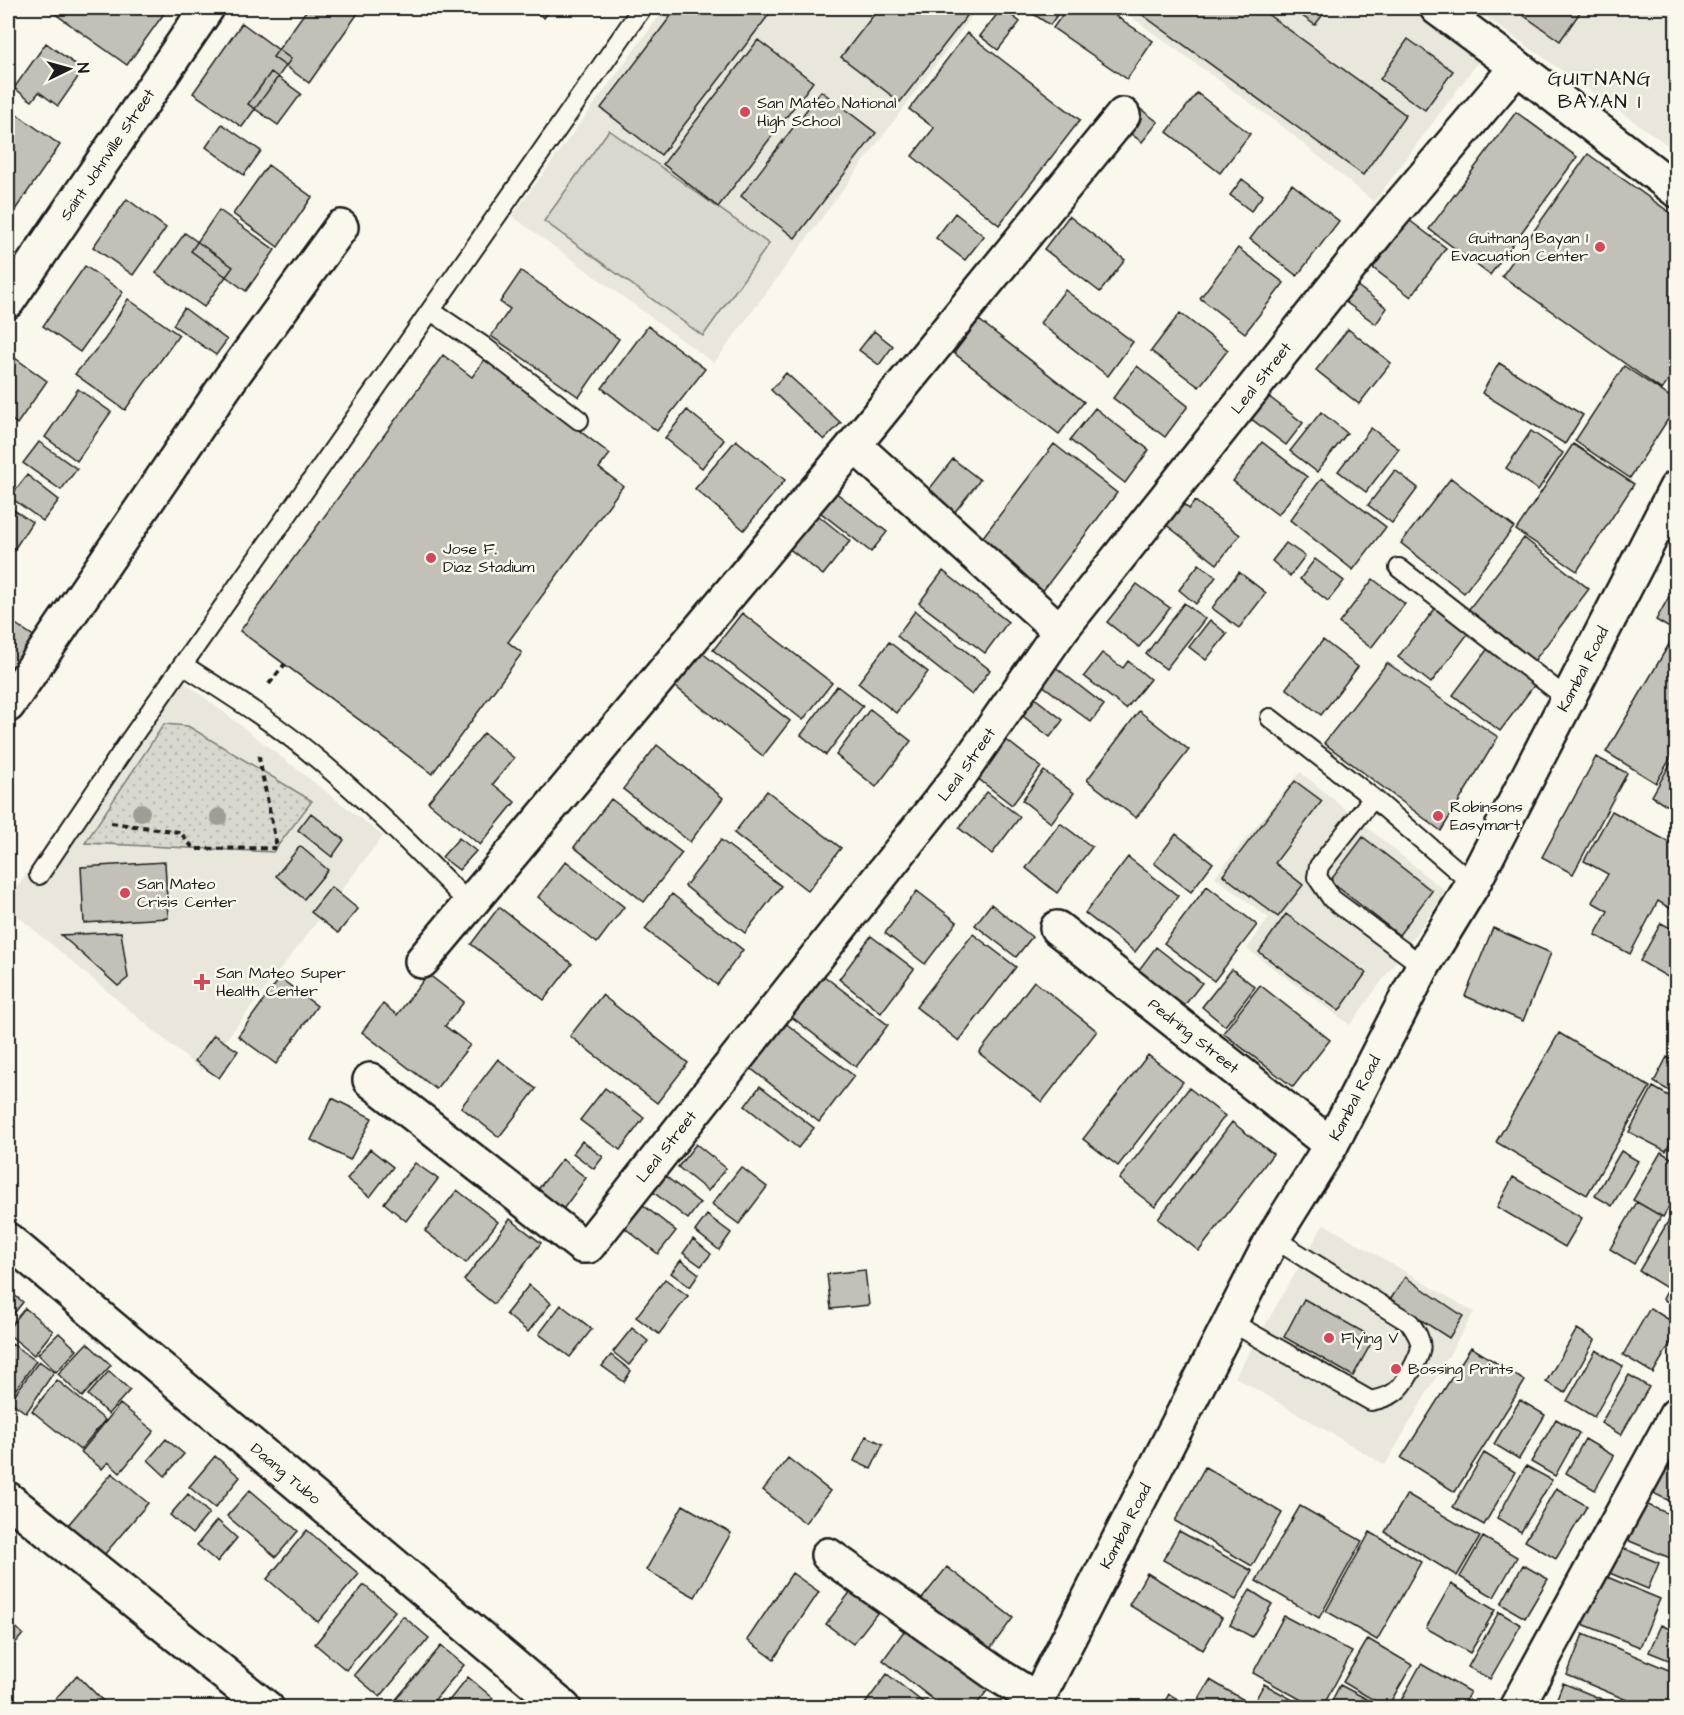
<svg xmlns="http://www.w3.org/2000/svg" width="1684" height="1715" font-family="'Architects Daughter',sans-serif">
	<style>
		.built { fill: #eae6dc }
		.grass { fill: url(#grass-dots); stroke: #7b7a75; stroke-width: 1.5 }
		.park { fill: #dad7ce; stroke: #7b7a75; stroke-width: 1.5 }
		.building { fill: #c3c0b8; stroke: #1c1c1c; stroke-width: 1.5 }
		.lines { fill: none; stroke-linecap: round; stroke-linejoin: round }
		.service-casing { stroke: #1c1c1c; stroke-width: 22 }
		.minor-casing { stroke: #1c1c1c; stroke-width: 38 }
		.tertiary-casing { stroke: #1c1c1c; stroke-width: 38 }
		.secondary-casing { stroke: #1c1c1c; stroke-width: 38 }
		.path { stroke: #1c1c1c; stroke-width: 4; stroke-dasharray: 6 4.5; stroke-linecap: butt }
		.service { stroke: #fbf7ec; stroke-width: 18 }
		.minor { stroke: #fbf7ec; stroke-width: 33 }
		.tertiary { stroke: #fbf7ec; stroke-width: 33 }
		.secondary { stroke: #fbf7ec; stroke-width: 33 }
		.tree { fill: #a09d97 }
		.poi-dot { fill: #d1495b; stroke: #fbf7ec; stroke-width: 2 }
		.labels { text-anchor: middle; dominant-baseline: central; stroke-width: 5; stroke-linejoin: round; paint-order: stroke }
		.poi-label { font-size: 16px; fill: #1c1c1c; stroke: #fbf7ec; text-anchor: start }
		.street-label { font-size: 16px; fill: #1c1c1c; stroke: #fbf7ec }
		.quarter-label { font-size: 20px; letter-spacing: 1.5px; fill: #1c1c1c; stroke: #fbf7ec }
	</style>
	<defs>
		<pattern id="grass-dots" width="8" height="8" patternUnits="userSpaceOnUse" patternTransform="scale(1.5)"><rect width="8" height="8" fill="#dad7ce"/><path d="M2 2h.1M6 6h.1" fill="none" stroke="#bab8b0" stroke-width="1.8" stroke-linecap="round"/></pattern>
	</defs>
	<rect width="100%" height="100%" fill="#fbf7ec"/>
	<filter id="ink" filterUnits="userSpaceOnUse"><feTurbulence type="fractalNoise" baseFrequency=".0167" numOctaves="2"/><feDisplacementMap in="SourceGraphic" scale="12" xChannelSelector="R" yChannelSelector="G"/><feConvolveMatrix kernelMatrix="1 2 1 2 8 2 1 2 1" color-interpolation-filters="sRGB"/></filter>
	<g filter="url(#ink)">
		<path class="built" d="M665,8H978L714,363L512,216Z
			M1119,8H1429L1487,50L1374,202L1283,127Z
			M1473,8H1676V151Z
			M168,669L383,836L202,1071L8,908V901Z
			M1300,772L1446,892L1350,1025L1247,949L1269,918L1215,877Z
			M1324,1224L1474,1312L1385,1465L1235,1377Z"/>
		<path class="grass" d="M164,724L188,726L312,801L273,852L85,843Z"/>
		<path class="park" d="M609,130L769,244L703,336L544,221Z"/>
		<path class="building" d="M58,8H168L127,65L54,13Z
			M308,8L361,9L309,83L273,57Z
			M530,8H552L544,18Z
			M677,8H774L661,155L601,108Z
			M879,8H973L900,102L841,57Z
			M1002,8L1020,22L998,50L980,36Z
			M1024,8H1062L1050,25Z
			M1067,8H1104L1153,41L1127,79L1053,28Z
			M1133,8H1259L1406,115L1363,175Z
			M1291,8H1328L1315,25Z
			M1513,8H1583L1560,41Z
			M242,23L291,59L242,127L193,93Z
			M967,33L1080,120L999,225L912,156L934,128L909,109Z
			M1408,39L1453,71L1425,110L1380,79Z
			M758,40L813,82L718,207L663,164Z
			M46,43L83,70L58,106L39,92L32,101L14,88Z
			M271,72L301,94L278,125L248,104Z
			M821,91L876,133L795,238L741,196Z
			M1197,93L1250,134L1220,173L1167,132Z
			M1139,108L1158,122L1142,142L1123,128Z
			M1516,112L1577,157L1490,275L1429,229Z
			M15,113L60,145L15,210L8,205V124Z
			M222,124L261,151L244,175L206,147Z
			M1588,154L1676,217V369L1662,390L1502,276Z
			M268,165L312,197L278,247L233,214Z
			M1242,179L1263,195L1251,211L1230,195Z
			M1292,184L1339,221L1297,276L1250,239Z
			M127,199L166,228L133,275L93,247Z
			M219,210L275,250L246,291L191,251Z
			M955,213L984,236L965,260L936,238Z
			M1069,216L1125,260L1100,292L1044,249Z
			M1409,220L1446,248L1411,297L1373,268Z
			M185,233L233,267L204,307L156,273Z
			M1238,248L1284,283L1245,333L1200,298Z
			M85,266L123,292L80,352L43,326Z
			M521,271L619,339L579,397L491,336L510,309L500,302Z
			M1352,282L1387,308L1376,324L1340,298Z
			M1065,290L1133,342L1108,376L1040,323Z
			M128,299L179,335L125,410L75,374L105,339Z
			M184,308L227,340L216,355L173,325Z
			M1180,313L1228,350L1199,387L1151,351Z
			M979,320L1084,402L1059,434L954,353Z
			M648,326L705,369L657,431L602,388Z
			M1348,329L1391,363L1359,404L1316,370Z
			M874,331L893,346L879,365L859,350Z
			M8,353L47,381L17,424L8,417Z
			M443,355L472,377L485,359L610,454L599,468L623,486L508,642L522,653L432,774L240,631Z
			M1499,363L1583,415L1565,444L1482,393Z
			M1137,366L1188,406L1165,437L1113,398Z
			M1624,366L1676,401V407L1630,478L1575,441Z
			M786,373L841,423L824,440L771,390Z
			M78,389L111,412L77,461L45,437Z
			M1264,393L1303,423L1286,445L1246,415Z
			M1095,408L1149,450L1125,483L1070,440Z
			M687,410L724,440L702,468L665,438Z
			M1321,412L1347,433L1317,472L1290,451Z
			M1371,428L1399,449L1366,492L1338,471Z
			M1531,431L1563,453L1538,490L1506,468Z
			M736,440L785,480L744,530L695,489Z
			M39,442L77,469L61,490L23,463Z
			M1262,442L1307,477L1278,515L1233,481Z
			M1054,444L1117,493L1042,592L979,542Z
			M1573,444L1634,484L1577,571L1516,530Z
			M953,459L980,480L954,513L927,492Z
			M1395,470L1418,488L1392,523L1368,505Z
			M27,475L59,500L43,521L10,497Z
			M1322,478L1386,527L1353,570L1290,520Z
			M1451,478L1514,527L1464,593L1401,543Z
			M826,485L887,532L871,552L811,505Z
			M1176,498L1189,509L1195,501L1240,535L1217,564L1160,520Z
			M8,506L32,522L8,559Z
			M814,512L850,541L823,575L787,547Z
			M1524,538L1589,589L1534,661L1468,610Z
			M1286,543L1305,556L1290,576L1272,561Z
			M1315,559L1344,581L1328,601L1300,579Z
			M1199,564L1216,577L1196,604L1179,590Z
			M943,571L1008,622L985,653L919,603Z
			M1239,572L1266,593L1239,628L1212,608Z
			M1373,579L1405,604L1371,648L1339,623Z
			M1137,584L1170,608L1139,647L1107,622Z
			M1676,584V632L1656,620Z
			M1184,603L1205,619L1166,669L1146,654Z
			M1437,606L1470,631L1431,683L1398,657Z
			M915,611L990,670L972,695L897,636Z
			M742,613L832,683L803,720L713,650Z
			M8,619L35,637L14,669L8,665Z
			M1210,620L1227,634L1206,660L1189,647Z
			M1675,634L1676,749L1656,783L1606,752Z
			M1323,640L1358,667L1321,715L1286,688Z
			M889,642L928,672L896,713L858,683Z
			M693,646L790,721L763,756L667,680Z
			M1489,647L1536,683L1500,731L1453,695Z
			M1102,653L1123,668L1128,661L1150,679L1126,709L1084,676Z
			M1387,663L1498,737L1441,831L1324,743Z
			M1054,666L1104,705L1091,722L1041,684Z
			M837,686L863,706L826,755L801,735Z
			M1032,696L1063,720L1050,737L1019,713Z
			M870,709L911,741L876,787L836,755Z
			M1139,711L1189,750L1136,818L1087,780Z
			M484,733L514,758L493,784L515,802L480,845L428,802Z
			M1005,739L1041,767L1012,805L976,777Z
			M657,745L723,798L690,842L623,789Z
			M1676,754V811L1652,796Z
			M1596,757L1627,773L1573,874L1542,857Z
			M1044,771L1074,793L1051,823L1022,800Z
			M1295,781L1322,801L1275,863L1303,885L1278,917L1223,875Z
			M767,791L841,848L808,891L734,833Z
			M987,792L1020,817L992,854L959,828Z
			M611,799L682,853L644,902L574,847Z
			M1612,811L1676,846V912L1658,901L1630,954L1595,935L1608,911L1592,902L1608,874L1584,861Z
			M311,813L344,840L332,857L298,830Z
			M1060,823L1092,847L1057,893L1026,868Z
			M1176,834L1213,863L1191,892L1154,863Z
			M1363,837L1432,891L1399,935L1330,881Z
			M459,838L476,851L459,870L442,857Z
			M721,840L781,886L745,933L685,886Z
			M300,846L328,870L304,899L276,876Z
			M1128,857L1178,896L1135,952L1085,913Z
			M566,861L624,907L597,943L538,897Z
			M165,862L168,918L84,923L81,867Z
			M1207,886L1257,925L1214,981L1164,943Z
			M331,887L358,909L338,933L311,912Z
			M917,891L957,922L925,964L885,933Z
			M672,894L743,950L717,985L645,929Z
			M991,904L1032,937L1016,957L975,925Z
			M499,907L572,964L544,1000L471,944Z
			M1286,914L1366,973L1339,1011L1259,952Z
			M1661,923L1676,931V982L1640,961Z
			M1493,928L1551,953L1523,1021L1465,996Z
			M121,932L128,978L118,986L61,935Z
			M973,934L1016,967L959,1041L916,1007Z
			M871,936L914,969L881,1013L839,979Z
			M1156,947L1202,983L1184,1006L1138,971Z
			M1232,969L1255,987L1225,1026L1202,1007Z
			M820,973L888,1025L856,1067L788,1014Z
			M428,974L464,1002L445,1026L470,1045L436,1089L362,1032L383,1004L397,1015Z
			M280,978L317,1006L276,1064L238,1036Z
			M1034,981L1097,1031L1042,1102L979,1053Z
			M1260,985L1330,1040L1293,1087L1223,1033Z
			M602,995L688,1063L657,1103L570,1036Z
			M784,1022L854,1076L819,1122L749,1067Z
			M1559,1033L1650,1087L1587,1195L1496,1142Z
			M214,1035L238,1051L219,1078L195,1061Z
			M1148,1055L1183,1082L1118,1166L1083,1139Z
			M1667,1057L1676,1062V1095L1654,1082Z
			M498,1059L536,1089L499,1137L461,1107Z
			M760,1086L814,1128L798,1148L745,1106Z
			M1653,1087L1676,1100V1131L1666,1151L1629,1132Z
			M605,1088L644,1118L620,1150L580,1120Z
			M1189,1088L1225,1116L1155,1207L1119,1179Z
			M332,1098L372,1118L350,1160L311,1140Z
			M1232,1122L1273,1154L1199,1251L1158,1219Z
			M582,1141L603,1157L594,1169L573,1153Z
			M696,1144L726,1168L708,1191L678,1167Z
			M370,1149L393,1167L370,1197L347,1179Z
			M1621,1151L1638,1161L1612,1206L1595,1196Z
			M1661,1152L1676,1161V1194L1663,1217L1633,1200Z
			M562,1159L586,1178L561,1212L536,1192Z
			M415,1163L438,1179L406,1221L384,1203Z
			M741,1167L767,1187L739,1224L712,1204Z
			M656,1169L700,1203L688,1219L644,1185Z
			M1513,1177L1582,1218L1565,1247L1497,1207Z
			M457,1190L498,1222L466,1263L425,1231Z
			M634,1198L676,1231L658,1254L616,1221Z
			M1637,1202L1661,1216L1634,1264L1610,1249Z
			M1673,1213L1676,1215V1267L1665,1287L1639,1271Z
			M707,1215L731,1233L719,1250L695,1231Z
			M510,1219L541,1243L494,1304L464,1280Z
			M693,1239L711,1254L701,1266L683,1253Z
			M681,1260L699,1274L690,1287L671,1273Z
			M865,1270L869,1305L831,1309L827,1274Z
			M1676,1275V1307L1663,1299Z
			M1405,1277L1463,1316L1449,1338L1390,1300Z
			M665,1279L688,1296L659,1334L636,1317Z
			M529,1285L551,1303L528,1332L506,1314Z
			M8,1290L23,1302L8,1321Z
			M1304,1299L1374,1338L1353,1376L1284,1337Z
			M561,1305L592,1329L570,1357L539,1334Z
			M25,1308L53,1331L34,1355L8,1334V1329Z
			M1650,1308L1676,1324V1334L1653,1373L1623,1355Z
			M632,1328L648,1341L629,1365L613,1352Z
			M1577,1329L1595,1340L1565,1393L1546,1382Z
			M59,1333L77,1350L56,1372L38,1354Z
			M87,1343L111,1365L82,1397L58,1374Z
			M12,1344L36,1361L16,1389L8,1383V1350Z
			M1471,1347L1525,1381L1455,1492L1401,1458Z
			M1596,1350L1623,1366L1594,1417L1567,1401Z
			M611,1355L631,1371L624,1382L602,1366Z
			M39,1361L54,1372L26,1413L10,1401Z
			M109,1371L130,1390L108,1414L88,1395Z
			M1629,1375L1649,1387L1621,1435L1601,1423Z
			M57,1380L105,1420L80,1450L32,1411Z
			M1520,1400L1545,1415L1519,1459L1494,1444Z
			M120,1404L154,1431L120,1473L108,1462L102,1469L81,1452Z
			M1556,1419L1579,1433L1555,1476L1531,1462Z
			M866,1436L883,1444L871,1469L854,1461Z
			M166,1439L184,1454L165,1476L148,1460Z
			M1585,1439L1614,1456L1595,1490L1566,1473Z
			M1484,1453L1515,1472L1484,1525L1453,1507Z
			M215,1456L240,1477L215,1508L189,1487Z
			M788,1458L830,1491L805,1523L763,1490Z
			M1665,1458L1676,1463V1504L1649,1491Z
			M1526,1466L1552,1480L1521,1532L1497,1518Z
			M1205,1467L1282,1513L1252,1566L1175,1521Z
			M112,1473L148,1503L104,1555L68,1525Z
			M1556,1488L1587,1506L1556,1559L1525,1541Z
			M250,1490L298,1531L276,1557L227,1516Z
			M188,1494L209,1513L192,1534L170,1515Z
			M1407,1494L1480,1537L1457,1576L1385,1532Z
			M1634,1499L1676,1517V1541L1670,1558L1620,1537Z
			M683,1505L731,1533L695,1597L646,1570Z
			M1300,1506L1362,1541L1319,1618L1256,1581Z
			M217,1520L237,1538L217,1562L197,1545Z
			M307,1530L359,1574L318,1622L267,1579Z
			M1179,1531L1252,1571L1236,1600L1163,1560Z
			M1370,1532L1421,1562L1377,1640L1326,1611Z
			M1483,1537L1517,1557L1494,1597L1460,1577Z
			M1610,1543L1659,1563L1648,1589L1600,1569Z
			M1523,1565L1548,1579L1525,1618L1501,1604Z
			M947,1567L1013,1618L984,1657L917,1605Z
			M792,1573L819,1592L774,1659L747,1640Z
			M1147,1573L1222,1618L1203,1650L1129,1605Z
			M1600,1574L1660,1599L1640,1647L1580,1623Z
			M1451,1584L1495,1610L1470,1653L1426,1628Z
			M364,1585L395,1611L346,1670L315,1644Z
			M1250,1590L1272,1604L1252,1637L1230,1625Z
			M851,1591L878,1612L853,1644L826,1624Z
			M1499,1612L1521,1625L1490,1679L1468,1667Z
			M403,1616L429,1638L380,1697L354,1675Z
			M1284,1616L1352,1652L1322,1708H1316L1253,1673Z
			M8,1620L23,1634L8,1652Z
			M909,1624L990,1687L974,1708H944L883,1660Z
			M1661,1625L1676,1632V1663L1649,1652Z
			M1583,1634L1676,1673V1695L1671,1708H1646L1567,1675Z
			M1368,1639L1412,1665L1387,1708L1343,1682Z
			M441,1646L464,1665L428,1708H399L393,1703Z
			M1421,1664L1470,1692L1461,1708H1405L1399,1704Z
			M887,1674L930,1708H862Z
			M77,1675L110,1708H47Z
			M468,1677L493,1698L485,1708H443Z
			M1210,1680L1244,1700L1239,1708H1206L1197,1702Z
			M1563,1683L1623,1708H1553Z
			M1264,1684L1307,1708H1251Z
			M1340,1685L1382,1707V1708H1328Z
			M1169,1694L1192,1708H1161Z"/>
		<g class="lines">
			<defs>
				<path id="service" d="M431,311L483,346L579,420
					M1399,568L1569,700
					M183,665C230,695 278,725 321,762C373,806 422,855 469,904
					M1270,718L1373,798L1473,884
					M1373,798L1319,866L1317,877L1332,899L1423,966
					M39,875L130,740L642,8
					M1231,1322L1371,1401C1394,1396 1400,1391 1411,1371C1423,1349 1425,1345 1410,1323L1273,1238"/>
				<g id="minor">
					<path id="s1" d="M8,301L207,8"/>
					<path d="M854,445L1060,631"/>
					<path d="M8,705L230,379L341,227"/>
					<path id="s2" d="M1057,928L1331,1145"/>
					<path d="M422,961L854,445L1123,115"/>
					<path id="s3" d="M370,1080L582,1246H588L958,778L1060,631L1384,224L1517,67"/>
					<path id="s4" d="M8,1240L564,1708"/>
					<path d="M8,1499L267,1708"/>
					<path d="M828,1555L996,1674L1038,1700"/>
					<path d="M1516,1708L1676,1415"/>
				</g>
				<path id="tertiary" d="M1437,8L1517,67L1676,190"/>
				<g id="secondary">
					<path id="s5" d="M1033,1708L1273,1238L1331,1145L1423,966L1473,884L1676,488"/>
				</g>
			</defs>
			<use href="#service" class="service-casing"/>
			<use href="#minor" class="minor-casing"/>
			<use href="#tertiary" class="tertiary-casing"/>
			<use href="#secondary" class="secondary-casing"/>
			<path class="path" d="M269,684L285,664
				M111,823L180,832L194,849L277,848L259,758L261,754"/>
			<use href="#service" class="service"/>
			<use href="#minor" class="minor"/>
			<use href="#tertiary" class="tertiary"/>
			<use href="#secondary" class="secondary"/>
		</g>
		<g class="tree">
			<circle cx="141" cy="812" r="9"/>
			<circle cx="219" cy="817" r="9"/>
		</g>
	</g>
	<g class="poi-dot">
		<circle cx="745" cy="112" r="6"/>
		<circle cx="1600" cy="247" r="6"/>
		<circle cx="431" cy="558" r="6"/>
		<circle cx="1438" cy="816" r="6"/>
		<circle cx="125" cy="893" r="6"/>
		<path d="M199 973h6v6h6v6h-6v6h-6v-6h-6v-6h6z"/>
		<circle cx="1329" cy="1338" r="6"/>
		<circle cx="1396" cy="1369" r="6"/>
	</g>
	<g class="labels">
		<g class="poi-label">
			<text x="757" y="103">San Mateo National<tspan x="757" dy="18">High School</tspan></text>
			<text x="1588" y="238" text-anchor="end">Guitnang Bayan 1<tspan x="1588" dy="18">Evacuation Center</tspan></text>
			<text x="443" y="549">Jose F.<tspan x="443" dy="18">Diaz Stadium</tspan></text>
			<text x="1450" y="807">Robinsons<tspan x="1450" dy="18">Easymart</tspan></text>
			<text x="137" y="884">San Mateo<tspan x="137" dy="18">Crisis Center</tspan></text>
			<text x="216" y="973">San Mateo Super<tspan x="216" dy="18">Health Center</tspan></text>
			<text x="1341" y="1338">Flying V</text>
			<text x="1408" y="1369">Bossing Prints</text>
		</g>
		<g class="street-label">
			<text stroke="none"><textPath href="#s1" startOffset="177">Saint Johnville Street</textPath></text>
			<text stroke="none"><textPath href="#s3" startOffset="1374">Leal Street</textPath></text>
			<text stroke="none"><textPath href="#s5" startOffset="1176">Kambal Road</textPath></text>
			<text stroke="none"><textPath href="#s3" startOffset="888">Leal Street</textPath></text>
			<text stroke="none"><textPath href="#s2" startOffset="174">Pedring Street</textPath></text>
			<text stroke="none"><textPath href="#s5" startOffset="690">Kambal Road</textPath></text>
			<text stroke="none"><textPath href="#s3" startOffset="402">Leal Street</textPath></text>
			<text stroke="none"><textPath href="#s4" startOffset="363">Daang Tubo</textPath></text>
			<text stroke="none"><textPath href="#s5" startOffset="204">Kambal Road</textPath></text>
		</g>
		<g class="quarter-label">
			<text x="1600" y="79">GUITNANG<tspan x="1600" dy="23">BAYAN I</tspan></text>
		</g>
	</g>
	<rect width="1684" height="1715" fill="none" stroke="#fbf7ec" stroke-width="30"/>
	<rect x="15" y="15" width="1654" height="1685" fill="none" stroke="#1c1c1c" stroke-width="2" filter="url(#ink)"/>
	<g transform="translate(69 69) rotate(85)" stroke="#fbf7ec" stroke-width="4.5" paint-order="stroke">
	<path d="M0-4.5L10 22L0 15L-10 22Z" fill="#1c1c1c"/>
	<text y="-9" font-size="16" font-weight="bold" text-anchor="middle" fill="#1c1c1c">N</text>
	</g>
</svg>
